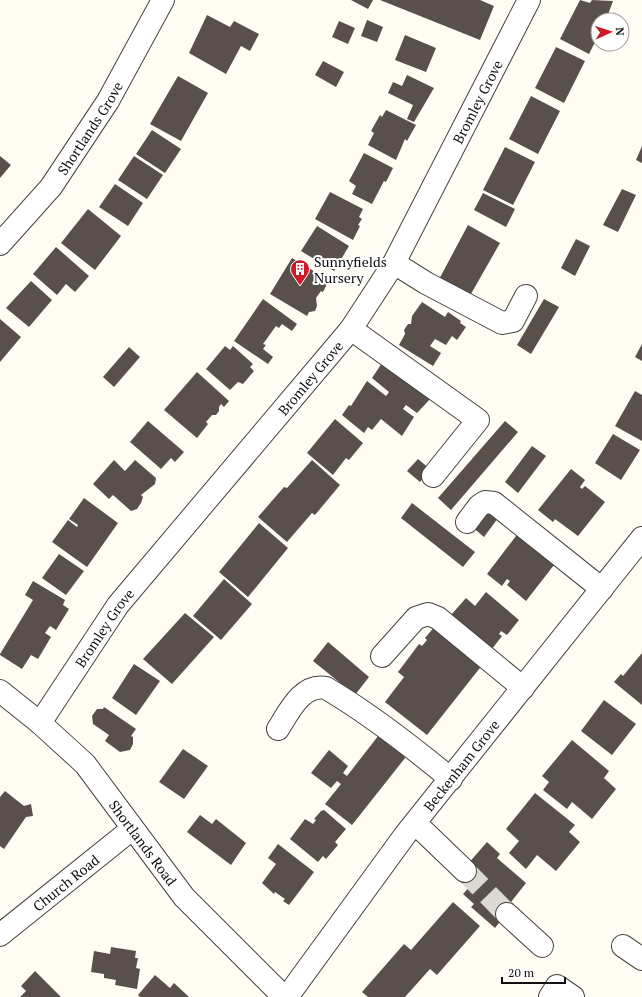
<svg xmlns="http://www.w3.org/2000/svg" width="642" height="997" font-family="'PT Serif',serif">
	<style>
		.building { fill: #5a504b }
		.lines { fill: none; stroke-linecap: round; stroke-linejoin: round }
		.minor-tunnel { stroke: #dbd9d1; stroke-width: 22; stroke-dasharray: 22 11; stroke-linecap: butt }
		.minor-casing { stroke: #434343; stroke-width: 24 }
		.minor { stroke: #fff; stroke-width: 22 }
		.labels { text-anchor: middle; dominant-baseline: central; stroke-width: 4; stroke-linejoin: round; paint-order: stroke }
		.street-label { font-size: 14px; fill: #101010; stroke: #fff }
		.poi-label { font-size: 14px; fill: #101010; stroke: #fff; text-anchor: start }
	</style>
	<rect width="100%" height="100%" fill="#fffcf3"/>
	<path class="building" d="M351,0H373L368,9Z
		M380,0H480L494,6L480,40Z
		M580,0L590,3L592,0L613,1L606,20H598V36L589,54L560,39Z
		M207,15L230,27L234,21L259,34L250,51L241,46L226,74L189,53Z
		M367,20L383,27L377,42L361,36Z
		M339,21L355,28L348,44L332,37Z
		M405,35L436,48L426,72L395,60Z
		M556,47L585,61L564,103L535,88Z
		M323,61L344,72L336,87L315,75Z
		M407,75L434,88L414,122L407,119L413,105L388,93L393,82L402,86Z
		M178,76L208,93L181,141L150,124Z
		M531,96L560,111L538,154L509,139Z
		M386,110L416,125L407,141L405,139L396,160L368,145L374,133L371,131L380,115L382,117Z
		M152,130L181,149L165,173L136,154Z
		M642,146V163L636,160Z
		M505,147L535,162L513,205L483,190Z
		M364,153L393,168L386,182L384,181L372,204L352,194L356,186L349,181Z
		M0,156L11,165L0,178Z
		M134,156L163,175L147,199L118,180Z
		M115,184L143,203L128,226L99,207Z
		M622,189L636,195L618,232L603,225Z
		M330,192L363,209L359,217L362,219L358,225L360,226L353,240L315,219Z
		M483,193L515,209L506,227L474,210Z
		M88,209L121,236L95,270L61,243Z
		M468,225L500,243L467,301L436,285Z
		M317,226L349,246L334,271L301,251Z
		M576,239L590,246L575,276L561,268Z
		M56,247L89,276L75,292L66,284L57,295L33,274Z
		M292,258L327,279L328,282L323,292L321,291L316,298L317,306L315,311L309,312L307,316L270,294Z
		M31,281L52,300L29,327L6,308Z
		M263,299L297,324L292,331L282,324L279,328L276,326L263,344L266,345L263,349L273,357L268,364L234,341Z
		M544,299L559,307L531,354L517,345Z
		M422,302L445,317L448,312L461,321L460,323L466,327L457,340L452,336L446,345L435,339L430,346L441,353L433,366L399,345L405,334L404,330L408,324H411L412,316Z
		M0,319L21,337L0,362Z
		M642,344V361L635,357Z
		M225,346L230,350L233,346L253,364L250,367L254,371L243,384L238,382L230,390L206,369Z
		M129,347L140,357L114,387L103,377Z
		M384,360L432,397L417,413L406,405L403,409L414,417L402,436L381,419L372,430L368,427L364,433L342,415L349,405L351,406L367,381L386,396L389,392L372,378Z
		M197,372L229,401L224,407L221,404L219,407V411L216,415H212L206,422L208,424L197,438L164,410Z
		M635,391L642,395V441L615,426Z
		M335,419L363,443L349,460L346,458L333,475L307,453Z
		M148,421L184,452L175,462L171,458L161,469L130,442Z
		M505,421L518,432L451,510L438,498Z
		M613,434L640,450L621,480L595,463Z
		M532,446L546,456L518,493L505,482Z
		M418,459L430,469L420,482L407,471Z
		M114,460L125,471L135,460L156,478L155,484L141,495L143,497L141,503L137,509L131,511L113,495L109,499L93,484Z
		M312,460L340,485L315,515L312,513L287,542L258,517L284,487L287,488Z
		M571,469L585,480L580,487L582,489L585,486L605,502L578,536L555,519L553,522L538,510Z
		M84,498L118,523L87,567L52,542L68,520L77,527L78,525L69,519Z
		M412,503L475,552L463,567L401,518Z
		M485,507L498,518L484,537L470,525Z
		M259,523L288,548L248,597L219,572Z
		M519,532L534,545L532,548L554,565L526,601L507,585L510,581L507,579L502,586L487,574Z
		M59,554L84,571L66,595L42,578Z
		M224,579L252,604L221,640L193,616Z
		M33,581L65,600L63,605L69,609L56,630L50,626L45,633L51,637L38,659L31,655L22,669L0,655V654L33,600L25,595Z
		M486,592L519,620L507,635L501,631L499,634L502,636L492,649L451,615L466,598L475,606Z
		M185,613L214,637L172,684L143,659Z
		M436,625L483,664L427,735L385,702L404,677L398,672L419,644L422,646L427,640L425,638Z
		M328,642L369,677L355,695L313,661Z
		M642,653V705L614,682L621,674L623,676Z
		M134,664L160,681L136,715L112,698Z
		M604,700L636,724L612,755L581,731Z
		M104,707L136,729L131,736L133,737V744L130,750L120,752L105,741L109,735L93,724L92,716L97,709H103Z
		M382,731L409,753L352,825L325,804L341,784L337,781L331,788L311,773L329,750L348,766L343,773L347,776Z
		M572,740L609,771L604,778L616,789L592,819L572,802L567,809L543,790L549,782L542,776Z
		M183,749L208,766L184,799L159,782Z
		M5,791L24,806L31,804L33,816L26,817L4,849L0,846V797Z
		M535,793L575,825L569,832L580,842L556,871L537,855L526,869L509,853L519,841L506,829Z
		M324,810L346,829L335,842L338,845L326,859L323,856L318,862L290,839L305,819L313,824L316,820L314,819L321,811Z
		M200,815L212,824L216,819L246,843L231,865L187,832Z
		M487,842L500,854L497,858L526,883L511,902L514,904L495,928L471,907L474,904L463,894L474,882L465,873L467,865Z
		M278,844L314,872L289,905L283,901L285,899L275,892L274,894L262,883L276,864L268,858Z
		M453,902L480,926L437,975L430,969L405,997H368L362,992L404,944L411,950Z
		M111,947L136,951L135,958H138L136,968L140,969L137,989L115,985L116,980L104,978V974L91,972L94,951L110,954Z
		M35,971L61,997H20L26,991L21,986Z
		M155,975L170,988L174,983L189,997H140L138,995Z"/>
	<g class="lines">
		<path class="minor-tunnel" d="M465,871L507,914"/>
		<defs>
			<g id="minor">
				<path id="s1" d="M0,244L51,187L108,101L163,0"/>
				<path d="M394,263L426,283L502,323L513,321L526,296"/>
				<path d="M351,329L478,420L433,476"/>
				<path d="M467,522L479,506L485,502L494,503L602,589"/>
				<path d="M382,656L416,618L428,614L438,618L523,688"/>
				<path id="s2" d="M0,691L40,723L85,764L184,897L284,997"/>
				<path id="s3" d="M40,723L118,605L351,329L394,263L529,0"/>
				<path d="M278,729C289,712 302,683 326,688C370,714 411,746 451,779"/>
				<path d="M415,823L465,871"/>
				<path d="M507,914L542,946"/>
				<path id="s4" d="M0,935L132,829"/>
				<path d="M623,946L642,959"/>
				<path id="s5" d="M287,997L405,835L642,538"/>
				<path d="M550,997L557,986L573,997"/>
			</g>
		</defs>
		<use href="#minor" class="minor-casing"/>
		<use href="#minor" class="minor"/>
	</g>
	<defs>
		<symbol id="building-pin" viewBox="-11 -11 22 30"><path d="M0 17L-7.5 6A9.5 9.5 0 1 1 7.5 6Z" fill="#cf1926" stroke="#fff"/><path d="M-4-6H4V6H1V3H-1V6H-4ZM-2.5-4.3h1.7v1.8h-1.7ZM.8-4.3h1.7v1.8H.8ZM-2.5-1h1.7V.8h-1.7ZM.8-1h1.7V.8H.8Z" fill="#fff"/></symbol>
	</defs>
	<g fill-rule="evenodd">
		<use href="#building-pin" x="289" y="258" width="22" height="30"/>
	</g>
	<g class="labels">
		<g class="street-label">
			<text stroke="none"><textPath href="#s3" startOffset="763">Bromley Grove</textPath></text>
			<text stroke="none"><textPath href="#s1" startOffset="147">Shortlands Grove</textPath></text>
			<text stroke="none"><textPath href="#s3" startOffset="439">Bromley Grove</textPath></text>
			<text stroke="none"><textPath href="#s3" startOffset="115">Bromley Grove</textPath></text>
			<text stroke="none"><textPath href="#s5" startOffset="290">Beckenham Grove</textPath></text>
			<text stroke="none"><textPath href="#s2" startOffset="210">Shortlands Road</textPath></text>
			<text stroke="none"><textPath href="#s4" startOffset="84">Church Road</textPath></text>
		</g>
		<g class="poi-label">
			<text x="314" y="261">Sunnyfields<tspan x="314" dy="16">Nursery</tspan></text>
		</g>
	</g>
	<g transform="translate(610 32) rotate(87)"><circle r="19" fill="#ffffff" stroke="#9f9f9f"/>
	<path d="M0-3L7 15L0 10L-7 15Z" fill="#cf1926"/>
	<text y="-6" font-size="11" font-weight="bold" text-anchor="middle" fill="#101010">N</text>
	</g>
	<path d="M502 977v6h63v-6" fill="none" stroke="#101010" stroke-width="2"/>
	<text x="508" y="977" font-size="12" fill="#101010" stroke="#ffffff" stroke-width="3" paint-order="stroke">20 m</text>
</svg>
